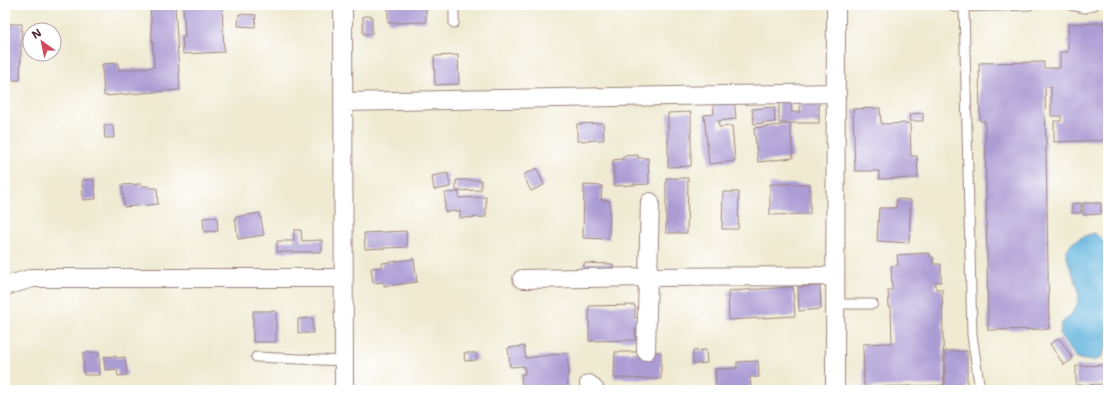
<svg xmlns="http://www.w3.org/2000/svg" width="1113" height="395" font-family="'Shantell Sans',sans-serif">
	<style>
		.water { fill: #62b4dd; stroke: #566a84 }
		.building { fill: #ac9cd4 }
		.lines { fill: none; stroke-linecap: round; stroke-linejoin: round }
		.service-casing { stroke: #9c847e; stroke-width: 11 }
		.minor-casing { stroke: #9c847e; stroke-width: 20 }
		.service { stroke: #fff; stroke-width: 9 }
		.minor { stroke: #fff; stroke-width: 18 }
	</style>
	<rect width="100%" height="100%" fill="#fff"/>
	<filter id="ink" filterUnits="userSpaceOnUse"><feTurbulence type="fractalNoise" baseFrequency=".025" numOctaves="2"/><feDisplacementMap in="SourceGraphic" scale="8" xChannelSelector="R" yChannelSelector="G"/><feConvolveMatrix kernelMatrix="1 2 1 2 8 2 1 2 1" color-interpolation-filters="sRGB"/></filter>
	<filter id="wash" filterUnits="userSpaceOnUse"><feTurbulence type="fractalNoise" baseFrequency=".012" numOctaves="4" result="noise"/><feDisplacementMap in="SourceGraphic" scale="16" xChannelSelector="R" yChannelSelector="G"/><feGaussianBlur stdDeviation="0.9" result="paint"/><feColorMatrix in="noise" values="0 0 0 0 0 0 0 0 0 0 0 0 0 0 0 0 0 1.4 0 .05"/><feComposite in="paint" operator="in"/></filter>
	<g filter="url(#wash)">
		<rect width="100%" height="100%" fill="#efead1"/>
		<path class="water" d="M1094,233L1104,241L1108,246V345L1100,359L1093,361L1077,359L1060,335L1061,324C1095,294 1071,285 1066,251C1073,240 1081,237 1094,233Z"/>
		<g id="blocks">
			<path class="building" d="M150,5H175L180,90L104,96L102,64L118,63L119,70L154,67Z
				M183,5H222L224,52L183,54L182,37H185Z
				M292,5H319V9L292,8Z
				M388,5H426V22L388,23Z
				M239,14L256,15L255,27L238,26Z
				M363,16H372V34H363Z
				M1105,23L1106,52H1108V140L1054,142V121H1061V116H1051V87H1045L1049,329L988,330L985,121H980L979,63L1044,62V68H1060V52H1068V24Z
				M5,24H22L20,80H5Z
				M458,55L459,84L435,85L434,56Z
				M734,98L736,119L718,121L719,127L732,126L735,161L709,164L704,115L714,114L713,100Z
				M800,101H819V123H779V102H791V112H800Z
				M774,107L775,122L754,124L752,109Z
				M880,108L881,124L910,123L911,156H917L918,178L879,179V171H855L853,109Z
				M691,112V166L668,167V113Z
				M923,113V121H909L910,114Z
				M603,123L604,140L577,141V124Z
				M790,124L793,158L758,162L754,128Z
				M104,125H113L114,138H105Z
				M638,155V158H648L649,184L614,186L613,160L623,159V156Z
				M537,168L544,185L531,191L523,175Z
				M448,173L450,187L434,190L432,176Z
				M666,178H688L687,233H666Z
				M94,179L96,199L83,200L82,180Z
				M456,180H481V190L456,191Z
				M141,184L142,186H148L149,188H157L158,204L124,207L122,185Z
				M770,184H810V214L770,215Z
				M584,185L602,186L601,200L610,201L609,239L583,238Z
				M459,192V198L486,197V217L460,218V211L445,212V193Z
				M723,192H739L738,229H722Z
				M897,199L911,200L909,243L877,241L879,208H896Z
				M1081,203V213H1072V204Z
				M1083,203H1101V214L1083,215Z
				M260,213L264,235L238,239L235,217Z
				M217,217L218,231L204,232L203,218Z
				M294,230H301L302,241L322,240V252H277V241H294Z
				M406,231L407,247L365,249L364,233Z
				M930,253V257H933V264H941V282H935L936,289H942L944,385L864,387L863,344L892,343L891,307H889L888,290H892L891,266L898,265L897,255Z
				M414,259L417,282L384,286V282L373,283L371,268L382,267V263Z
				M584,263L613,264V270H584Z
				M820,286L821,309L799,311L798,287Z
				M793,287L795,316L729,320L728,291Z
				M635,305V318H642V329H635L636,340L589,341V306Z
				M253,311H276V342H253Z
				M5,318H7L8,334L5,335Z
				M313,318V333H298V319Z
				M1059,338L1073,359L1064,365L1050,344Z
				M524,346L526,358L567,353L569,373L567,374L568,387L522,390L521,374H525L524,366L510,367L508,348Z
				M706,350L707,363L693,364V351Z
				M945,351H967V390H945Z
				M99,352L100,375H84L83,353Z
				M615,352H661V379L614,378Z
				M464,353H476L477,360L465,361Z
				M116,356V358L125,357L127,375L118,376L117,369L105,370L104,357Z
				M758,361L759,377H750L751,390H716L715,369L737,368V362Z
				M1106,365V384L1076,385V366Z"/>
		</g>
	</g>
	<g filter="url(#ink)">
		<use href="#blocks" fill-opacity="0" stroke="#9c847e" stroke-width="1"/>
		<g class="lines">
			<defs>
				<path id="service" d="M454,5V23
					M1071,5L1085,8L1094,5
					M954,7L1030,5
					M964,7L972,335L980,390
					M834,304H873
					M256,357L344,361"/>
				<path id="minor" d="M343,5L344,390
					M343,102L837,93
					M522,279L647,277L834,276
					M5,286L33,278H344
					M646,351L650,202
					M589,384L595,390
					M835,390L836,5"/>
			</defs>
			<use href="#service" class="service-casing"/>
			<use href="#minor" class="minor-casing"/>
			<use href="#service" class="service"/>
			<use href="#minor" class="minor"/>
		</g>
	</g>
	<rect width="1113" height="395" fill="none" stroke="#fff" stroke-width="20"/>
	<g transform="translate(42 42) rotate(327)"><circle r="19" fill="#ffffff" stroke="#b7a5aa"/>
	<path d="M0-3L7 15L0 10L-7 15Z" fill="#d1495b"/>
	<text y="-6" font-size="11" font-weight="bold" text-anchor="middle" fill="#4a1f2b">N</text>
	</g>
</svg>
